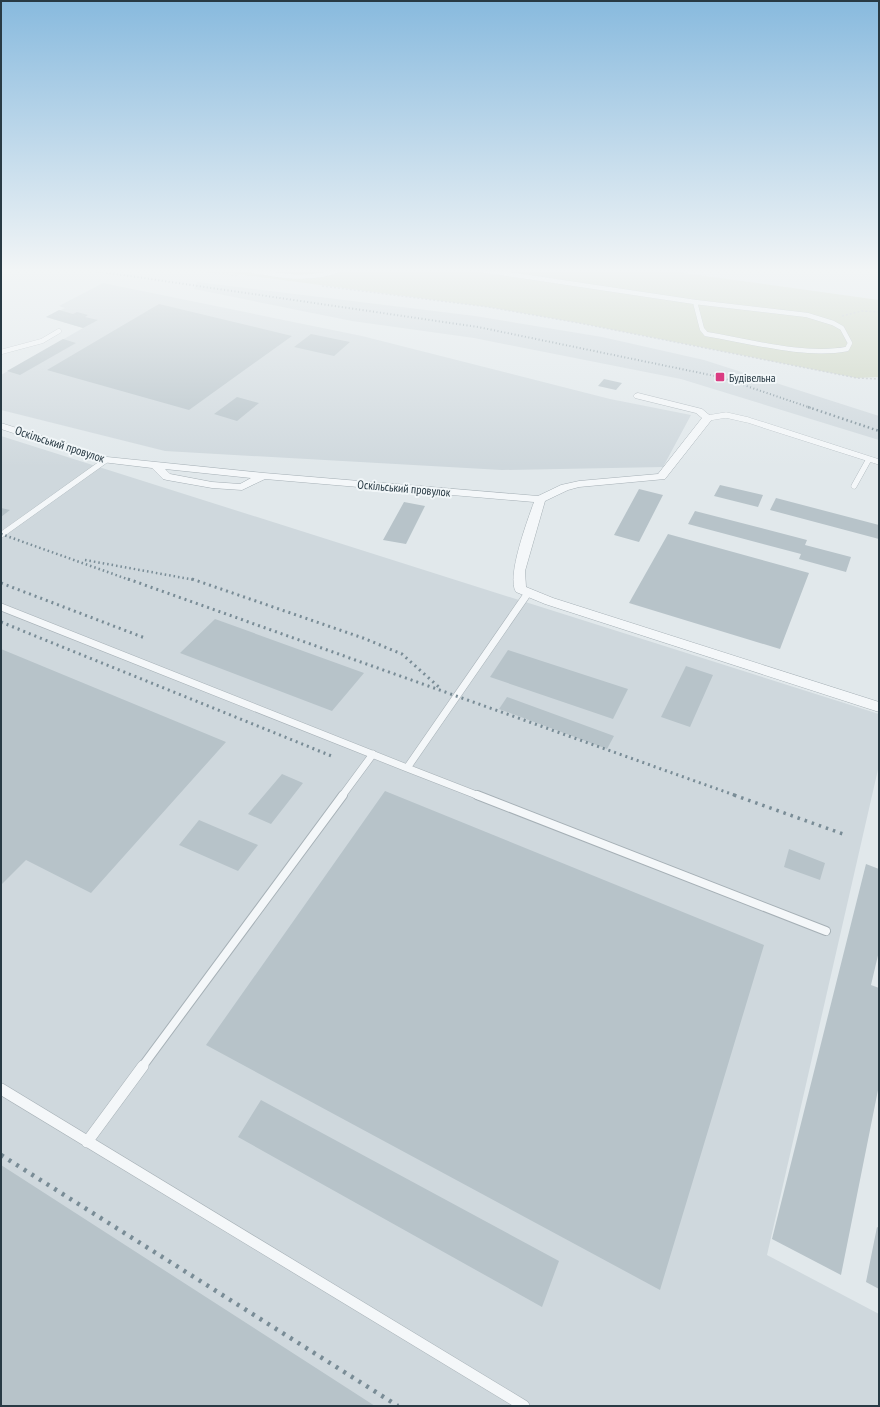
<svg xmlns="http://www.w3.org/2000/svg" width="880" height="1407" font-family="'PT Sans Narrow',sans-serif">
	<style>
		.built { fill: #cfd8dd }
		.green { fill: #ccd5c1 }
		.building { fill: #b7c3c9 }
		.lines { fill: none; stroke-linecap: round; stroke-linejoin: round }
		.lane-far4-casing { stroke: #a6b0b6; stroke-width: 5 }
		.lane-far3-casing { stroke: #a6b0b6; stroke-width: 6 }
		.lane-far2-casing { stroke: #a6b0b6; stroke-width: 8 }
		.lane-far1-casing { stroke: #a6b0b6; stroke-width: 10 }
		.lane-casing { stroke: #a6b0b6; stroke-width: 12 }
		.street-casing { stroke: #a6b0b6; stroke-width: 1 }
		.path { stroke: #bfc6ca; stroke-width: 1.5; stroke-dasharray: 2 2; stroke-linecap: butt }
		.lane-far4 { stroke: #f4f7f9; stroke-width: 4.5 }
		.lane-far3 { stroke: #f4f7f9; stroke-width: 5.5 }
		.lane-far2 { stroke: #f4f7f9; stroke-width: 7 }
		.lane-far1 { stroke: #f4f7f9; stroke-width: 8 }
		.lane { stroke: #f4f7f9; stroke-width: 11 }
		.street { fill: #f4f7f9; fill-rule: evenodd }
		.rail-far4 { stroke: #798c96; stroke-width: 2; stroke-dasharray: 1 2.5; stroke-linecap: butt }
		.rail-far3 { stroke: #798c96; stroke-width: 2.5; stroke-dasharray: 1.5 3; stroke-linecap: butt }
		.rail-far2 { stroke: #798c96; stroke-width: 3; stroke-dasharray: 2 4; stroke-linecap: butt }
		.rail-far1 { stroke: #798c96; stroke-width: 3.5; stroke-dasharray: 2.5 5; stroke-linecap: butt }
		.rail { stroke: #798c96; stroke-width: 4.5; stroke-dasharray: 3 6; stroke-linecap: butt }
		.poi-dot { fill: #da3c82; stroke: #f1f6f8; stroke-width: 1.5 }
		.labels { text-anchor: middle; dominant-baseline: central; stroke-width: 4; stroke-linejoin: round; paint-order: stroke }
		.far-poi-label { font-size: 12px; fill: #283a44; stroke: #f1f6f8; text-anchor: start }
		.far-street-label { font-size: 12px; fill: #283a44; stroke: #f1f6f8 }
	</style>
	<rect width="100%" height="100%" fill="#e1e8eb"/>
	<path class="built" d="M197,282L475,316L602,337L704,360L879,416V440L681,379L474,338L352,321L194,289Z
		M103,283L362,336L610,399L691,415L663,467L502,470L165,451L1,410V375L83,328L46,317L65,308L59,306Z
		M1,436L879,714V765L767,1255L879,1314V1406H1Z"/>
	<path class="green" d="M206,270H662L879,300V377L857,378L579,323L488,307Z"/>
	<path class="building" d="M159,304L292,336L189,410L47,370Z
		M59,310L73,314L77,312L88,315L85,317L98,320L83,328L46,317Z
		M311,334L350,342L334,356L294,347Z
		M63,339L76,343L20,375L7,371Z
		M604,379L622,383L616,390L598,386Z
		M237,397L259,403L237,421L214,414Z
		M720,485L763,495L758,507L714,496Z
		M639,489L663,495L639,542L614,535Z
		M776,498L879,525V539L770,510Z
		M404,502L425,506L406,544L383,540Z
		M1,508L10,510L1,517Z
		M695,511L807,540L805,545L851,557L846,572L799,559L801,554L688,524Z
		M668,534L809,573L780,649L629,603Z
		M215,619L364,673L332,711L180,653Z
		M1,649L226,742L91,893L26,860L1,885Z
		M508,650L628,689L613,719L490,677Z
		M686,666L713,675L690,727L661,717Z
		M507,697L614,736L607,749L499,709Z
		M282,774L303,783L271,824L248,814Z
		M385,791L764,945L660,1290L206,1045Z
		M199,820L258,845L238,871L179,845Z
		M789,849L825,863L820,880L784,867Z
		M866,864L879,869V951L871,985L879,988V1085L841,1275L772,1239Z
		M261,1100L559,1261L542,1307L238,1137Z
		M1,1165L375,1406H1Z
		M877,1227L879,1228V1289L866,1282Z"/>
	<g class="lines">
		<defs>
			<path id="lane-far4" d="M247,270C278,275 309,282 339,270
				M481,270L695,302
				M695,302L807,315L833,323L842,328L850,343L847,349C804,357 749,341 706,334L702,329Z
				M1,352L42,341L59,331"/>
			<path id="lane-far3" d="M708,418L726,415L748,420L879,462
				M854,486L869,459
				M1,535L106,460"/>
			<path id="lane-far2" d="M1,607L407,768L528,593
				M407,768L479,796
				M342,796L373,754"/>
			<path id="lane-far1" d="M477,795L826,931
				M142,1067L343,795"/>
			<path id="lane" d="M1,1089L524,1406
				M87,1142L143,1066"/>
			<path id="street" d="M638,393L702,409L713,418L665,479L579,487L568,490L545,501L525,571L526,587L553,598L879,702V712L545,604L516,592C506,577 528,519 534,502L265,479L242,490L212,488L167,480L163,479L152,468L102,462L1,429V423L107,457L264,473L538,496L561,485L579,481L658,474L702,418L696,413L635,398L633,396L635,394ZM165,469L251,478L240,484L212,482L170,474Z"/>
		</defs>
		<use href="#lane-far4" class="lane-far4-casing"/>
		<use href="#lane-far3" class="lane-far3-casing"/>
		<use href="#lane-far2" class="lane-far2-casing"/>
		<use href="#lane-far1" class="lane-far1-casing"/>
		<use href="#lane" class="lane-casing"/>
		<use href="#street" class="street-casing"/>
		<path class="path" d="M195,270L239,276
			M322,286L488,307L579,323L857,378L879,379
			M842,316L862,311L879,312"/>
		<use href="#lane-far4" class="lane-far4"/>
		<use href="#lane-far3" class="lane-far3"/>
		<use href="#lane-far2" class="lane-far2"/>
		<use href="#lane-far1" class="lane-far1"/>
		<use href="#lane" class="lane"/>
		<use href="#street" class="street"/>
		<path class="rail-far4" d="M89,270L478,327L720,377L811,408"/>
		<path class="rail-far3" d="M808,407L879,431
			M1,534L130,580
			M85,560L195,580"/>
		<path class="rail-far2" d="M128,579L737,796
			M192,579L363,638L402,654L441,689
			M1,583L145,638
			M1,622L334,757"/>
		<path class="rail-far1" d="M734,795L843,834"/>
		<path class="rail" d="M1,1155L398,1406"/>
	</g>
	<linearGradient id="sky" x2="0" y2="1"><stop stop-color="#88bade"/><stop offset="0.58" stop-color="#f2f5f6"/><stop offset="1" stop-color="#f2f5f6" stop-opacity="0"/></linearGradient>
	<rect width="880" height="467" fill="url(#sky)"/>
	<rect class="poi-dot" x="715" y="372" width="10" height="10" rx="2"/>
	<g class="labels">
		<g class="far-poi-label">
			<text x="729" y="377">Будівельна</text>
		</g>
		<g class="far-street-label">
			<text transform="translate(60 444) rotate(18)">Оскільський провулок</text>
			<text transform="translate(404 488) rotate(5)">Оскільський провулок</text>
		</g>
	</g>
	<rect width="880" height="1407" fill="none" stroke="#283a44" stroke-width="4"/>
</svg>
